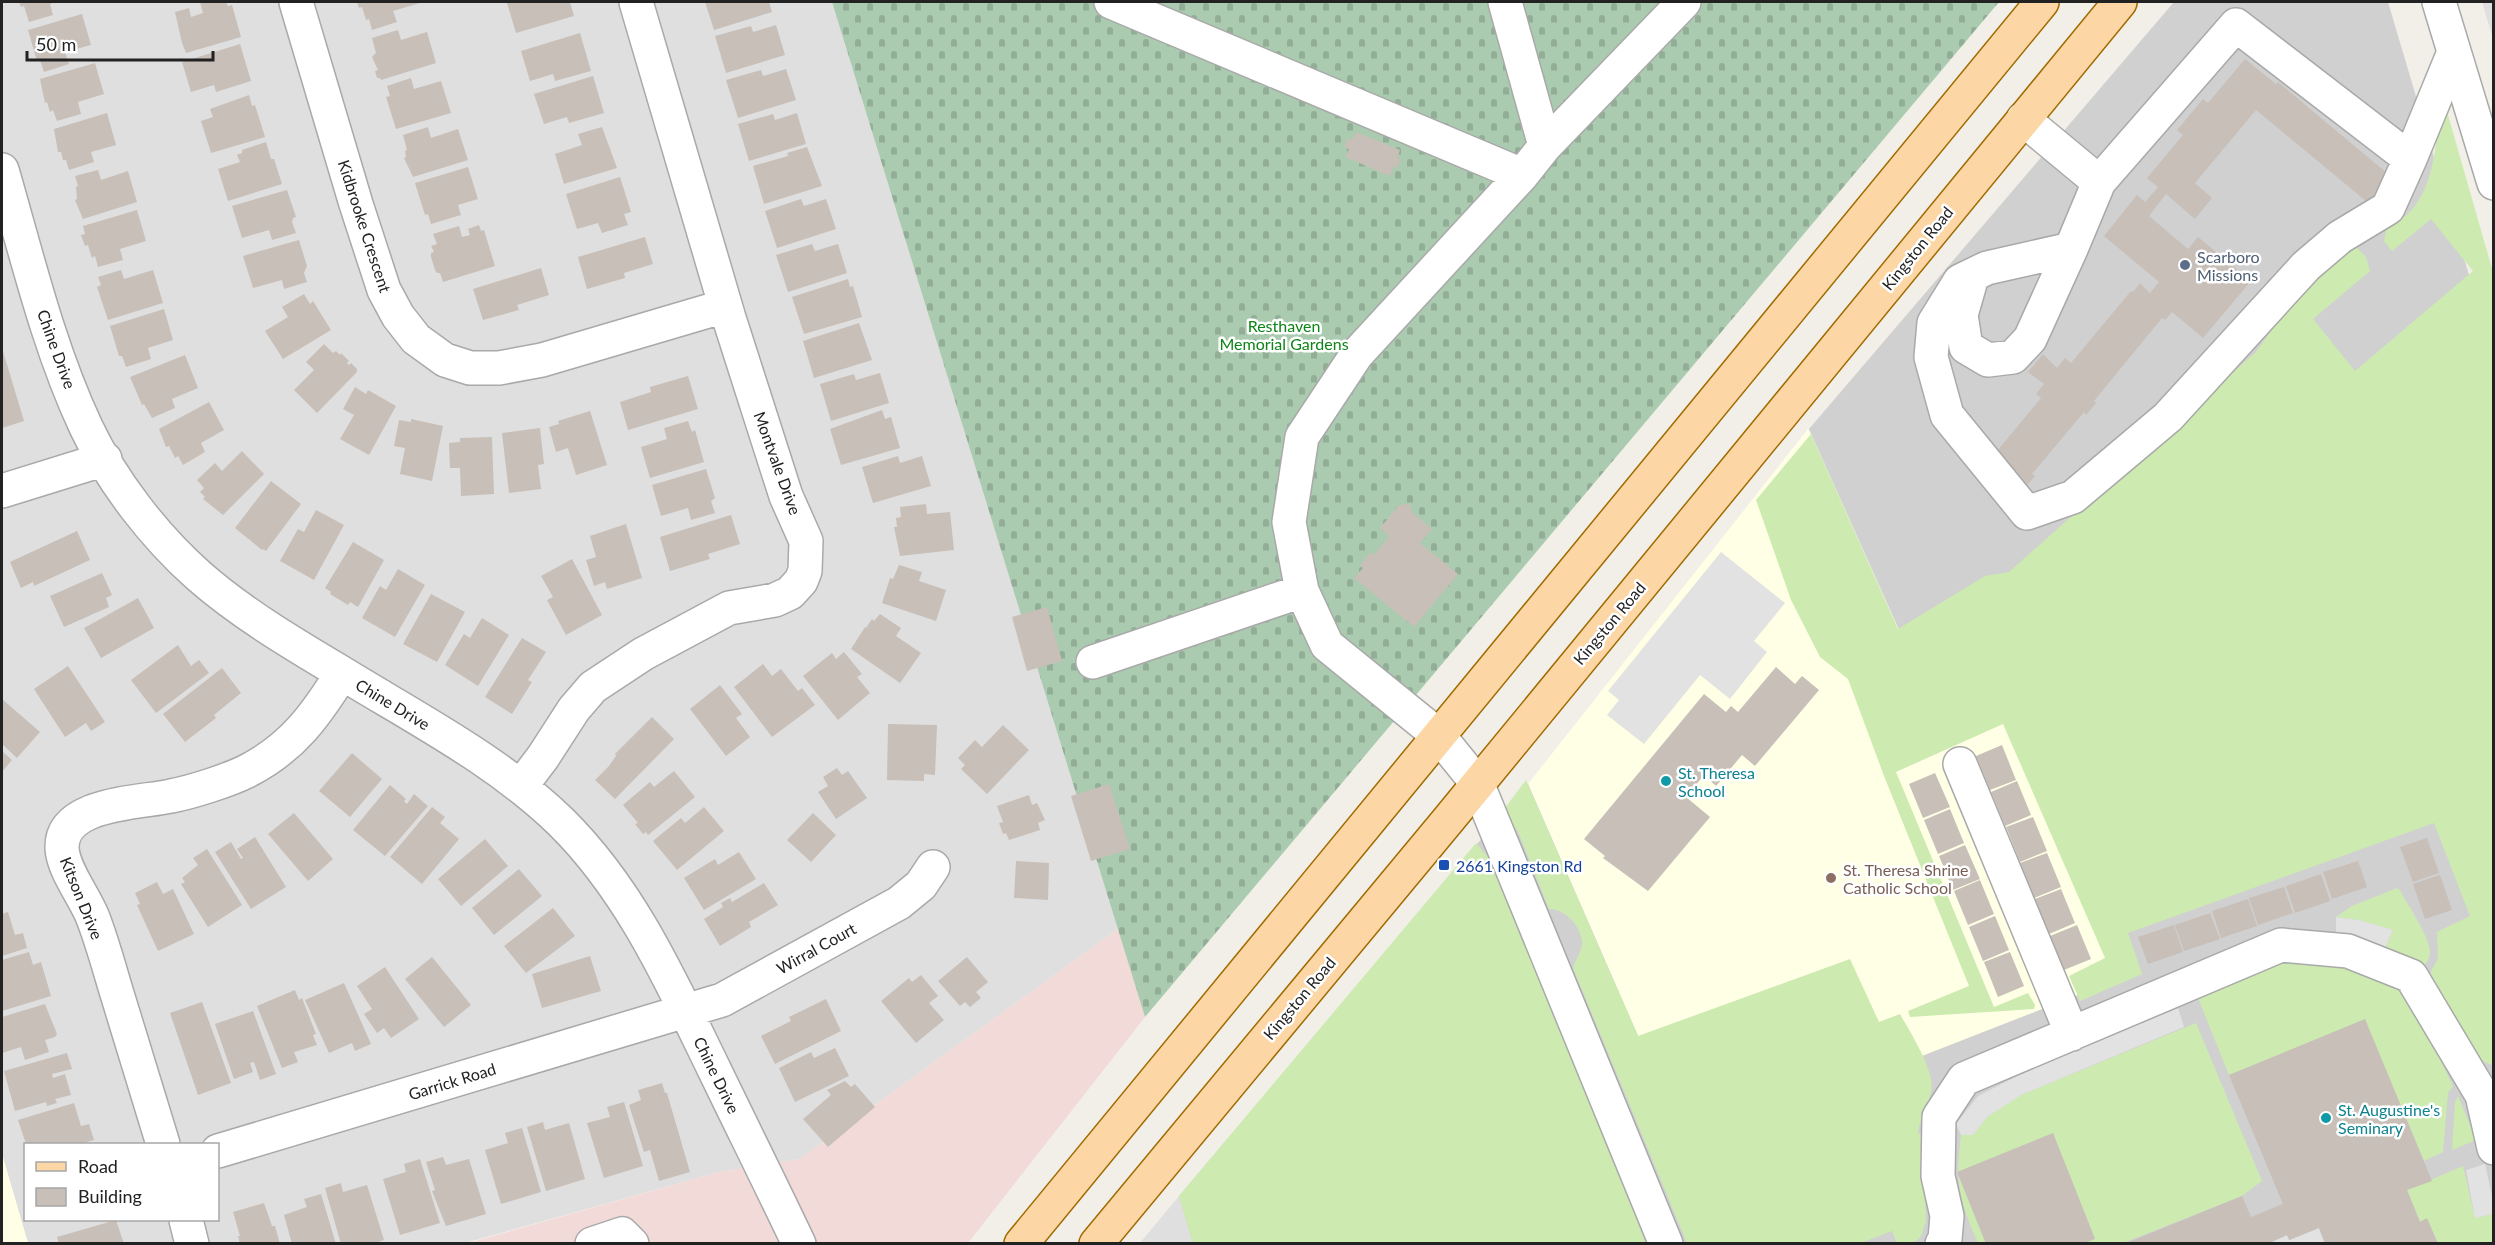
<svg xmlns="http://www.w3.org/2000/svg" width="2495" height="1245" font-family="Lato,sans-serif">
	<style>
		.residential { fill: #e0dfdf; fill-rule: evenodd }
		.commercial { fill: #f2dad9 }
		.education { fill: #ffffe5 }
		.religious { fill: #d0d0d0 }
		.grass { fill: #cdebb0 }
		.cemetery { fill: url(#cemetery-stones) }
		.parking { fill: #e2e2e2 }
		.building { fill: #c7bfb8 }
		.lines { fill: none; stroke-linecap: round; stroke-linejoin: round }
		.minor-casing { stroke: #a9a9a9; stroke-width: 36 }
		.major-casing { stroke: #a06b00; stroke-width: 36 }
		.minor { stroke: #fff; stroke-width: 33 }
		.major { stroke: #fcd6a4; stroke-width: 33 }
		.service-dot { fill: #5c6f8a; stroke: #fff; stroke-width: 2 }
		.culture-dot { fill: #0f9aa8; stroke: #fff; stroke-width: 2 }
		.transit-dot { fill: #1a4fb4; stroke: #fff; stroke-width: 2 }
		.education-dot { fill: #8d6e63; stroke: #fff; stroke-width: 2 }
		.labels { text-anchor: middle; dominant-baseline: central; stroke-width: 5; stroke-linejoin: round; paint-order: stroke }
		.street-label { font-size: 16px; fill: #222; stroke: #fff }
		.service-label { font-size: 16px; fill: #4e5e75; stroke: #fff; text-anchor: start }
		.park-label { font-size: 16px; fill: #0c8416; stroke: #fff }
		.culture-label { font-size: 16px; fill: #0d838f; stroke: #fff; text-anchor: start }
		.transit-label { font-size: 16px; fill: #164399; stroke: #fff; text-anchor: start }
		.education-label { font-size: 16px; fill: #785e54; stroke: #fff; text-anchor: start }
	</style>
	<defs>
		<pattern id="cemetery-stones" width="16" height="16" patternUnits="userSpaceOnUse" patternTransform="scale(1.5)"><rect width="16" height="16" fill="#aacbaf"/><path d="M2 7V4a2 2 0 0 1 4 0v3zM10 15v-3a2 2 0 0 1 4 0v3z" fill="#92ae96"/></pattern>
	</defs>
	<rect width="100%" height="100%" fill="#f2efe9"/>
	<path class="residential" d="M2,2H832L1118,929L800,1159L719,1172L465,1243H28L2,1154ZM26,1144H218V1220H26Z
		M2482,2H2493V39Z
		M1179,1196L1193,1243H1140Z"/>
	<path class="commercial" d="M1118,929L1145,1017L968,1243L465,1244L719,1172L800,1159Z"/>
	<path class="education" d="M1808,429L1898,629L1986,640L2493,1243L1687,1148L1528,784Z
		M2,1154L28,1243H2Z"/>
	<path class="religious" d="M2174,2H2388L2493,356V1243L1193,1244L1179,1196L1528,784L1687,1148L2134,973L1987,640L1918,672L1809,429Z"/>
	<path class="grass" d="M2446,108L2493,272V1065C2458,1055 2443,1010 2427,980L2438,958L2437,932L2470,916L2434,823L2128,933L2142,974L2080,1001L2069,976L2105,958L2003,724L1896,772L1994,1007L2028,993L2035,1005L2034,1009L1910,1017L1908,1011L1969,986L1884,776L1848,679L1820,657L1791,600L1756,500L1811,434L1898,629L1985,576L2009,572L2256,352L2321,261L2354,245L2366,257L2370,271L2313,319L2355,371L2473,271L2431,219L2392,251L2384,241L2387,227C2433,210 2436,150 2439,109Z
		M1526,780L1638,1036L1850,959L1879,1022L1900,1014C1910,1032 1936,1072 1931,1092C1928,1107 1920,1118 1918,1133L1925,1135L1923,1158L1926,1221L1921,1236L1914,1243H1897L1892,1231L1861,1243H1687L1573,968C1575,961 1581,952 1582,945C1583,928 1566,909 1549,909L1519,834L1504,809Z
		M1476,843L1488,857L1512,912L1646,1243H1193L1179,1196Z
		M2397,888L2401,892C2409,907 2429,936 2430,952C2430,961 2424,966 2418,972L2385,948L2393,930L2359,920L2336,917L2352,906Z
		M2293,960L2369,969L2410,998L2453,1086L2448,1093L2443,1152L2424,1161L2365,1020L2229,1075L2198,998L2259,971Z
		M2196,1023L2262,1181L2242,1196L2123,1243H2083L2095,1239L2053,1134L1986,1243H1978C1959,1200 1955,1182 1961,1135H1973L1987,1117L2021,1095Z
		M2458,1096L2476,1140L2452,1150L2455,1102Z
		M2463,1166L2475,1218L2493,1214V1243H2438L2427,1219L2420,1222L2407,1190Z"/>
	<path class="cemetery" d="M832,2H1999L1145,1017Z"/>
	<path class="parking" d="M1721,552L1785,603L1754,641L1767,652L1730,699L1700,675L1644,744L1607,715L1619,700L1608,691Z
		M2336,917L2359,920L2393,930L2385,948L2336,937Z
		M2178,1008L2184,1027L2021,1095L1987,1117L1973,1135H1961L1956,1124L1978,1096L2039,1065Z
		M2485,1164L2493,1201V1214L2475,1218L2466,1170Z
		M2319,1228L2325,1243L2267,1244L2287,1235L2290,1240Z"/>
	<path class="building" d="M19,2H55L50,4L53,15L29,22L24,6L21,7Z
		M200,2H226L228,6L232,5L241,37L186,53L182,43L175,12L189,8L191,17L203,13Z
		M357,2H419L420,3L393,11L397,22L372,30L369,19L366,20L362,7L359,8Z
		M513,2H570L574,16L516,33L507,3Z
		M705,2H769L772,12L714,30Z
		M82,14L91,45L65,52L69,64L44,72L40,60L37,61L28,30Z
		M776,25L785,55L726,73L715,36L751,26L753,32Z
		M398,30L401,40L427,32L436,63L381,80L380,78H377L375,71L378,70L372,57L376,53L372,38Z
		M580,33L591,71L555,81L553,74L530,81L521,51Z
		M240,44L251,81L216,92L214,85L191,92L182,62Z
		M2245,59L2276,84L2278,82L2394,179L2372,206L2256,110L2195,183L2212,198L2195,219L2166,194L2149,216L2188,249L2198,237L2251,281L2203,338L2172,312L2165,320L2162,318L2094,401L2096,403L2086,415L2084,412L2032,474L2035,476L2027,485L1993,456L2041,398L2036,394L2044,384L2028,372L2043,354L2057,368L2065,358L2071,363L2131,291L2133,292L2140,283L2150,293L2159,282L2104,236L2137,195L2145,202L2158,187L2147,178L2183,135L2177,130L2203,99L2208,103Z
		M95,63L104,94L78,102L81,114L57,121L53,110L50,112L47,102L45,103L40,79Z
		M786,69L796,100L738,118L726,80L761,70L763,76Z
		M593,76L604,113L569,123L567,117L544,124L534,94Z
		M411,78L414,89L441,81L451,113L396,129L386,97L390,96L387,86Z
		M249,95L252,106L255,105L265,137L211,153L201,121L213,117L210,109Z
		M107,113L116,145L91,152L94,162L69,170L66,160H63L61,152H58L54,129Z
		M797,113L806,144L749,161L738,124L773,114L775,120Z
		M428,127L431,138L458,129L468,160L413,177L404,158L406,157L405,151L407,150L403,135Z
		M602,127L617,168L564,184L555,154L582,145L578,134Z
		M1356,132L1400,150L1397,158L1401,159L1397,168L1394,166L1390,176L1345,157L1349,149L1344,147L1348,138L1352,140Z
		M266,142L271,159H274L282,184L228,201L218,169L240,162L237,155L242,153V150Z
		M807,147L822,186L764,204L753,166L788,156L787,153Z
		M468,167L478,199L458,205L461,215L431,224L428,214L425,215L415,183Z
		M98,170L101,180L128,171L137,202L83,219L75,200L77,199L76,187L78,186L75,176Z
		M620,177L631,212L624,214L628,225L602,233L598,223L577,229L566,194Z
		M287,190L296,217L293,218L292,222L296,233L272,240L269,230L242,238L232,206Z
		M801,199L804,206L826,199L836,229L777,248L765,211Z
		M137,210L146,241L120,249L123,260L98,267L95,256L92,258L88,245L85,246L81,235L85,234L83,226Z
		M479,225L481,231L484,230L495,266L443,282L440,273H437L435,270L431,257V253L434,252L431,246L437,244L433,234L459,226L462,237L470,235L468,229Z
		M645,237L653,264L624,273L625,278L587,289L578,257Z
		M299,240L307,266L304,273L307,282L284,289L282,280L253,288L243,256Z
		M812,244L815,251L838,244L847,273L788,292L776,255Z
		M541,268L549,295L517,305L519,310L483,320L473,289Z
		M121,270L124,279L153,270L163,303L108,320L97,287L101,285L98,277Z
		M848,279L850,287L853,286L862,317L804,334L792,297Z
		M304,294L310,304L313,301L331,330L283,359L265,331L288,317L282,307Z
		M164,309L173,340L148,348L151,359L126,367L122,356H119L110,326Z
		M859,323L872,360L814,378L803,341Z
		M324,344L333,353L336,351L340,355L341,353L349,361L347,363L349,365L351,363L357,369V372L317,413L294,390L314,370L306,362Z
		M2,348L24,421L2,428Z
		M185,355L198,388L172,399L175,408L152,418L144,404L142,405L130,377Z
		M880,373L889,403L831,421L820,384L854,374L856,380Z
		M688,376L698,409L628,430L620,402L651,392L650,387Z
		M355,387L366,394L368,390L396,406L369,455L340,439L354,415L343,409Z
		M209,402L224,430L201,443L205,452L183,465L178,456L175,458L169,446L166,447L159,429Z
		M882,410L885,419L891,417L900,448L841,465L830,429Z
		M590,411L607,465L576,475L568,448L556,452L549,427L559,424L558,421Z
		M411,419L443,426L432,481L400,474L405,448L394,446L399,420L411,422Z
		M688,421L692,432L695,430L704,462L650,478L641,447L667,439L664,428Z
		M540,428L544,464L538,465L541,489L509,493L502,433Z
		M492,437L494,494L461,496L460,468H450L449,443L460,442V438Z
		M242,451L264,474L223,515L203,499L205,497L200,492L204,488L197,480L215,463L222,471Z
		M898,456L900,463L922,456L931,486L873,503L862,467Z
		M706,469L715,498L711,501L715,513L691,520L688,508L661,516L652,485Z
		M271,481L301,504L266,551L263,549L262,550L235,528Z
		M1409,503L1412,512L1432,529L1420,543L1458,574L1414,627L1354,578L1363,568L1360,565L1371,552L1374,555L1389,536L1380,528L1398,506Z
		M926,504L927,514L950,512L954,550L900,556L894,527H897L896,518L901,517L900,507Z
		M316,510L344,525L314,580L280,561L298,529L304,532Z
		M731,515L740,544L708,554L710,559L670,571L660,537Z
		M626,524L642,578L607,589L605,582L594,586L586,560L596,557L590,536Z
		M77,531L90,560L34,586L33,582L21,588L10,562Z
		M353,542L384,560L358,607L350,602L348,605L330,594L331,592L325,588Z
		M572,559L602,615L566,635L547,600L553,597L541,576Z
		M899,565L922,572L919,581L946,590L936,621L882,603L890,578L893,579Z
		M398,569L425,585L395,637L362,618L380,586L386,590Z
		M102,573L112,595L106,598L109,607L64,627L50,596Z
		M431,594L465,612L437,662L403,644Z
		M138,598L154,628L101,658L84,628Z
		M1047,607L1062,661L1027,671L1012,617Z
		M880,614L901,628L896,636L921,653L900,683L851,649L865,627L866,628L872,619L874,621Z
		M482,618L509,635L478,686L445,665L464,634L470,638Z
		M522,638L546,652L528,680L532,682L512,714L485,697Z
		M178,645L191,666L199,660L209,673L156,713L131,680Z
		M844,652L862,674L857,677L870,693L838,720L803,676L832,653L836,659Z
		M763,664L772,676L781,669L798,691L802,688L815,705L772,737L734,687Z
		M68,666L105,722L91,731L86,723L65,737L34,689Z
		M1776,667L1795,684L1802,676L1819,690L1755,766L1742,755L1716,786L1704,775L1686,797L1710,817L1648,891L1603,858L1605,856L1584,839L1704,694L1726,712L1731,706L1738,712Z
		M222,668L241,693L214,715L216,718L185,742L163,714Z
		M720,685L742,714L736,718L750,737L726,756L690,709Z
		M2,699L40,732L17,758L2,744Z
		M652,717L674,739L615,799L595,780L609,766L616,756L615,754Z
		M888,724L937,725L935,775L924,774V781L887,780Z
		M1003,725L1029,750L987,794L961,769L965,765L958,758L975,740L982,747Z
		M2002,745L2016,780L1990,790L1976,756Z
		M2,751L12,760L2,772Z
		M352,753L382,779L350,817L319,791Z
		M837,768L842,775L848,771L867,798L836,819L818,792L828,786L823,777Z
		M674,771L695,797L648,835L646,832L643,834L635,824L638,823L623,805L650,782L654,787Z
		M1935,773L1950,807L1923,818L1909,784Z
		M2017,781L2031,815L2005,826L1991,792Z
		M1109,784L1130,849L1091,861L1071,796Z
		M390,785L406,799L404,801L407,804L414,794L428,806L385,856L353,830Z
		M1029,795L1032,805L1037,803L1045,820L1038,823L1040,830L1009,840L1006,833L1003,834L999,823L1003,822L997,806Z
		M432,807L445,817L440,823L459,839L422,884L390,857Z
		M704,807L724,831L677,870L653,841L681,818L685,823Z
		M1950,809L1964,843L1938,854L1924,820Z
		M294,813L333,859L308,881L268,834Z
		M813,813L836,835L811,862L787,840Z
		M2033,817L2047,851L2020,862L2006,827Z
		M255,837L286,887L251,909L215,852L231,842L241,859L243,858L237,849Z
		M2427,838L2439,873L2413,882L2400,847Z
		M485,839L508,866L461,906L438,879Z
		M1965,845L1980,879L1953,890L1939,856Z
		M207,849L242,905L208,927L181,884L185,882L182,878L198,865L193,858Z
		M739,852L756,879L704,910L684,878L715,859L718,865Z
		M2047,853L2061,887L2034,898L2020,863Z
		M1016,861L1049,863L1048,900L1014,898Z
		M2358,861L2367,887L2332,899L2323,872Z
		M519,869L542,896L494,935L472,908Z
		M2321,874L2330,901L2295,913L2286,886Z
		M2440,875L2452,910L2425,919L2413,884Z
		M1980,880L1994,914L1968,925L1954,891Z
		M157,882L163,894L173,889L194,934L158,951L137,905L140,904L135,893Z
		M764,883L778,905L749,922L751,927L720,946L704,919L723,907L721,903L730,898L732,902Z
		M2284,887L2293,913L2258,925L2249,898Z
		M2061,889L2075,923L2049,934L2035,899Z
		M2248,899L2257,926L2221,938L2212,911Z
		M553,908L575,936L526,973L504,946Z
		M8,912L15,935L23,933L27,948L2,956V914Z
		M2210,913L2220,939L2184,951L2175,925Z
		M1995,916L2009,950L1983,961L1969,927Z
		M2077,925L2091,959L2064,970L2050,936Z
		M2174,925L2183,952L2148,964L2138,937Z
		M29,952L33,965L41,962L51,996L2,1011V960Z
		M2010,952L2024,986L1998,997L1984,962Z
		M590,956L601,991L542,1008L532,974Z
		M432,957L471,1005L444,1027L405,979Z
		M967,957L988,982L976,992L981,998L970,1007L965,1002L960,1006L938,981Z
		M385,967L419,1019L391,1038L384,1028L377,1033L364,1014L372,1009L357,986Z
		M921,975L938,996L929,1003L944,1020L916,1043L881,1001L909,978L912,982Z
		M344,983L371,1044L355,1051L352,1043L329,1053L305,1000Z
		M295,990L299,1000L302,998L316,1034L313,1035L317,1045L294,1052L298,1062L282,1068L257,1006Z
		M826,999L841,1031L775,1064L761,1036L791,1021L789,1017Z
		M202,1002L231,1083L198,1095L170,1013Z
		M45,1004L57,1034L55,1037L45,1040L49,1052L25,1060L21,1047L2,1053V1017Z
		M253,1011L276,1074L260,1080L254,1062L250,1063L253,1072L234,1079L215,1024Z
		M2365,1019L2432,1181L2407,1190L2420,1222L2427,1218L2438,1244H2325L2319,1228L2289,1240L2287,1235L2267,1244H2124L2242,1196L2251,1217L2283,1204L2229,1075Z
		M835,1048L849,1076L795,1102L779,1068L811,1052L814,1058Z
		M67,1053L72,1069L52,1074L53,1078L65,1074L71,1095L55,1099L57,1103L47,1106L46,1102L15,1111L4,1071Z
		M845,1081L851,1087L855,1084L875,1107L828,1147L803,1119L831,1095L827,1090Z
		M662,1083L665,1093H667L690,1172L659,1181L650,1150L644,1152L629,1105L641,1100L638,1090Z
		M624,1102L643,1166L604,1178L587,1123L610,1117L607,1107Z
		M74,1103L81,1126L89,1124L94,1140L80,1144H26L18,1120Z
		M543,1122L545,1130L569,1123L585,1179L546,1191L527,1127Z
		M522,1128L541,1192L501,1204L485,1150L508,1143L505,1133Z
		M2053,1133L2095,1239L2082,1244H1986L1957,1172Z
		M443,1157L446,1165L469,1159L486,1214L446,1226L432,1191L435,1190L426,1162Z
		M420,1159L440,1223L400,1235L383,1179L406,1172L404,1164Z
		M341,1183L343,1192L367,1185L384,1240L372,1244H341L325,1188Z
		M321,1194L336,1244H292L284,1215L307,1207L304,1199Z
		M264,1203L272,1226H275L280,1244H240L238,1236H240L233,1212Z
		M116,1220L124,1244H59L57,1237Z"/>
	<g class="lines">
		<defs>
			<path id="minor" d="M296,2L356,204L384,290L398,316L416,339L445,360L470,368H499L542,360L725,306
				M1111,2L1522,175
				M1505,2L1545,146
				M2439,2L2494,183
				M2023,119L2099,182L2236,25L2410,159L2454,52
				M2,170C27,256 48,346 86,427C112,482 154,536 199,576C240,612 290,642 337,670C413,717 496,759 561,822C631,891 671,981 714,1069C742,1127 771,1185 799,1244
				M2099,182L2071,249L1987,268L1960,281L1934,323L1931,357L1947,415L2027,513L2073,497L2168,417L2306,266L2340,237L2388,208L2410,159
				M1971,280L1961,315L1966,347L1988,360L2013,357L2030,339L2071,249
				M2,491L105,459
				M1093,662L1302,591
				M1960,764L2072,1034
				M521,786L543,757L574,709L593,687L643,654L729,608L775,600L790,593L801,581L805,571L806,541L786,496L729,318L636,2
				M163,1144C148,1095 133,1046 118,997C110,971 103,944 93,918C85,897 63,870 62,848C61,802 141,803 171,796C192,792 230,780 249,770C293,747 316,715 342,673
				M218,1151L722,1000L899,903L921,885L933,867
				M186,1220L192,1244
				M592,1244L622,1234L632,1244
				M1666,1244L1477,783L1439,736L1327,645L1302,591L1289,522L1302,437L1357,354L1522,175L1545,146L1684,2
				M1942,1244L1945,1239L1947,1216L1938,1176L1939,1117L1964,1079L2281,945L2348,951L2411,976L2482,1095L2494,1148"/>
			<path id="major" d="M1021,1244L2042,2
				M1096,1244L1449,819L2120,2"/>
		</defs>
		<use href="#minor" class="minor-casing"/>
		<use href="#major" class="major-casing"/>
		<use href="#minor" class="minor"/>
		<use href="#major" class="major"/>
	</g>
	<circle class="service-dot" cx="2185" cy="265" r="6"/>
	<g class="culture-dot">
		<circle cx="1666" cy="781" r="6"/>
		<circle cx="2326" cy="1118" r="6"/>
	</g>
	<rect class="transit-dot" x="1438" y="859" width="12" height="12" rx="3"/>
	<circle class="education-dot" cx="1831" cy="878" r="6"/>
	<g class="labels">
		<g class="street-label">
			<text transform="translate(365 226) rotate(72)">Kidbrooke Crescent</text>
			<text transform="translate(1917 248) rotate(-51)">Kingston Road</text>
			<text transform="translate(57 349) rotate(70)">Chine Drive</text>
			<text transform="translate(778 463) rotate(70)">Montvale Drive</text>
			<text transform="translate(1609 623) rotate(-50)">Kingston Road</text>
			<text transform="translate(393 704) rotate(31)">Chine Drive</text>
			<text transform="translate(82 898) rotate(68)">Kitson Drive</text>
			<text transform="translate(816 948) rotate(-29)">Wirral Court</text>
			<text transform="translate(1299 998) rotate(-50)">Kingston Road</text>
			<text transform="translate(717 1075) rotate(64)">Chine Drive</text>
			<text transform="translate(452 1081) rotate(-17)">Garrick Road</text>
		</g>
		<g class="service-label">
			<text x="2197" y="256">Scarboro<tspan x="2197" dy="18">Missions</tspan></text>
		</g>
		<g class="park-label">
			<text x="1284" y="325">Resthaven<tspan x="1284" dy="18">Memorial Gardens</tspan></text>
		</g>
		<g class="culture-label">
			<text x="1678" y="772">St. Theresa<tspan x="1678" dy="18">School</tspan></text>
			<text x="2338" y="1109">St. Augustine's<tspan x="2338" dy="18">Seminary</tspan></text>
		</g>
		<g class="transit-label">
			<text x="1456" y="865">2661 Kingston Rd</text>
		</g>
		<g class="education-label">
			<text x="1843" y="869">St. Theresa Shrine<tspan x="1843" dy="18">Catholic School</tspan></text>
		</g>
	</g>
	<rect width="2495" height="1245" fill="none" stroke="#222222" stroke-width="6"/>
	<rect x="24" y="1143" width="195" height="78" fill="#ffffff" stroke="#a7a7a7" stroke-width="1.5"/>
	<rect x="36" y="1162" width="30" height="9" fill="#fcd6a4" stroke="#a7a7a7" stroke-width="1.5"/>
	<text x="78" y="1173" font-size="18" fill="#222222">Road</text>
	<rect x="36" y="1188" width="30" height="18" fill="#c7bfb8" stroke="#a7a7a7" stroke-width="1.5"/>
	<text x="78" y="1203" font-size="18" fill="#222222">Building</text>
	<path d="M27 51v9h186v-9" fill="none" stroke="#222222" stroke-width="3"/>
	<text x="36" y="51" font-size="18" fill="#222222" stroke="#ffffff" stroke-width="4.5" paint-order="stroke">50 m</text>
</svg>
